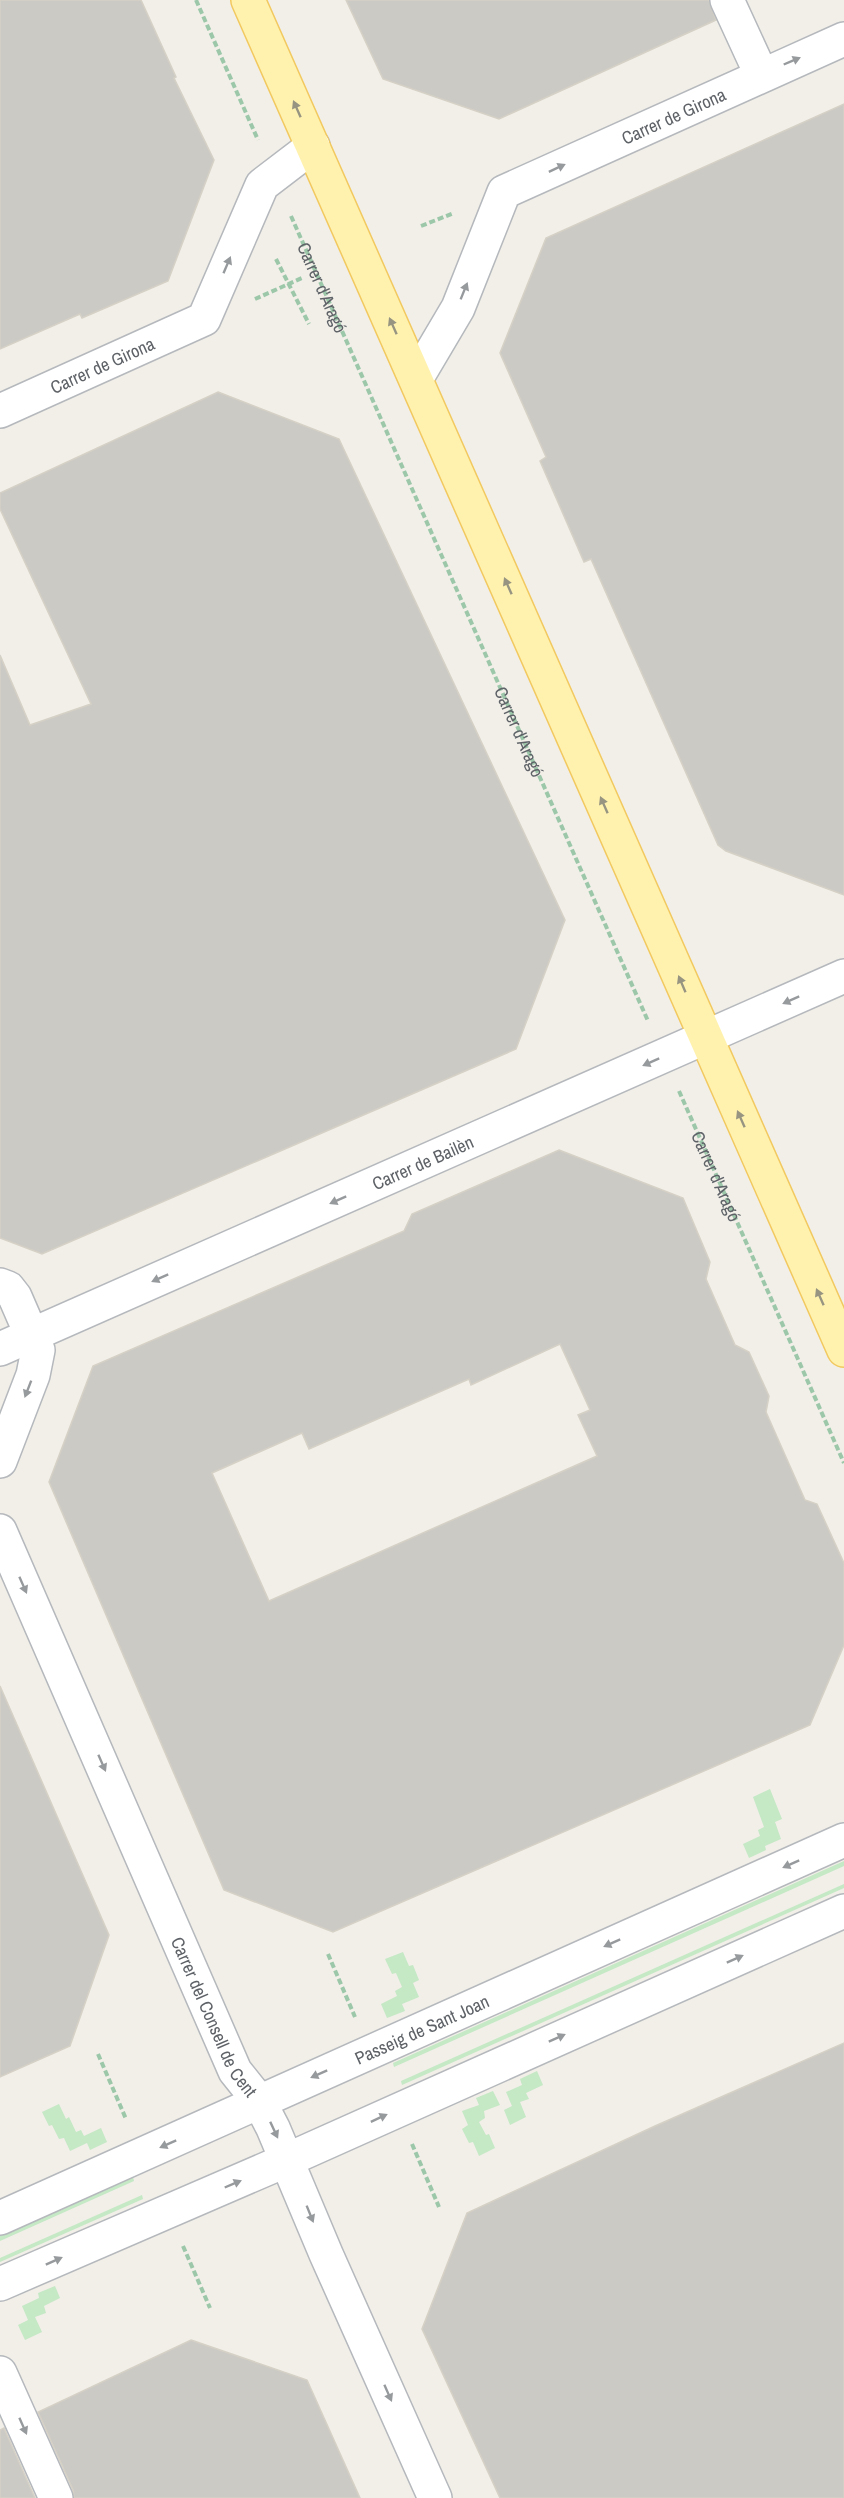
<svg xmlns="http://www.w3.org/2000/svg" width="844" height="2498" font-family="'Archivo Narrow',sans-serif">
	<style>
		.green { fill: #c5e8c5 }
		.building { fill: #cccac5; stroke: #d6d1c6; stroke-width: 1.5; fill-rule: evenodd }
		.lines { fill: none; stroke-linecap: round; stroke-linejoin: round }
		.minor-casing { stroke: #b5b8bc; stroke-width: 36 }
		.major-casing { stroke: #f2c960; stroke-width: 36 }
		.path { stroke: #9cc7a9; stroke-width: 4; stroke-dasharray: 6 3; stroke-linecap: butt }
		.minor { stroke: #fff; stroke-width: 33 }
		.major { stroke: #fff2af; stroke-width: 33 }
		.oneway { fill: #979a9d }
		.oneway2 { fill: #979581 }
		.labels { text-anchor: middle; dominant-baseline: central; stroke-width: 4.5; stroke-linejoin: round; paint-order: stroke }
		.street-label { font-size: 18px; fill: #5f6368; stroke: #fff }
	</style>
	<rect width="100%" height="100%" fill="#f1efe8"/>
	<path class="green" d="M770,1789L782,1819L775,1822L781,1839L765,1846L766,1850L749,1858L743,1844L760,1836L758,1830L764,1827L753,1797Z
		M844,1861V1866L394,2067L393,2063Z
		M844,1884V1888L402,2085L401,2081Z
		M403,1952L409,1966L413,1965L419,1980L413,1983L419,1997L402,2004L405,2011L387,2018L381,2004L397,1996L395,1991L402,1987L396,1973L392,1974L385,1959Z
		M537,2071L543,2085L526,2093L529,2099L520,2102L526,2117L510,2125L504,2110L512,2106L506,2092L522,2085L520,2079Z
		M493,2091L500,2105L484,2111L485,2118L479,2122L486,2135L489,2134L495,2148L479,2156L473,2142L469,2143L462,2129L468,2125L462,2111L479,2105L476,2098Z
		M59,2104L66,2119L69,2117L76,2132L81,2130L84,2136L101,2128L107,2142L90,2150L87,2143L70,2151L64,2138L59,2139L52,2125L49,2126L42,2112Z
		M133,2177L134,2181L0,2241V2236Z
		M142,2195L143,2199L0,2262V2258Z
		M55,2286L60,2298L44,2306L46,2313L35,2317L42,2332L25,2340L18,2325L28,2320L22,2306L39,2298L38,2293Z"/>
	<path class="building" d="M0,0H141L176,77L174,78L214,160L168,281L82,318L80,314L0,349Z
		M346,0H709L716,20L499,119L383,79Z
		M844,104V895L726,851L718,845L591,559L584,562L540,461L546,457L500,353L546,238Z
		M218,392L339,439L565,920L516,1049L42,1254L0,1238V655L30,725L91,704L0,509V493Z
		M559,1150L683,1198L710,1262L706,1279L735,1345L749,1352L769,1396L766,1412L805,1500L817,1504L844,1563V1645L810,1725L333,1932L224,1890L49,1482L93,1366L404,1231L412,1214ZM560,1344L590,1410L578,1415L597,1456L269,1601L212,1473L302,1433L309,1449L469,1379L471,1385Z
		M0,1686L109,1935L70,2046L0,2077Z
		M844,2043V2498H500L422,2329L467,2213L655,2126Z
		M191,2340L307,2380L360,2498H74L73,2490L38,2412Z
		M4,2428L35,2498H0V2430Z"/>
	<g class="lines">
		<defs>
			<g id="minor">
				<path d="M727,0L761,74"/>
				<path id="s3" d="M416,379L458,308L504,192L844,39"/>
				<path id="s4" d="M0,411L204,319L262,185L313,146"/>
				<path d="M0,1285L8,1288L15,1297L38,1350L33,1375L0,1461"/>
				<path id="s5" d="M0,1349L844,976"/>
				<path id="s6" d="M0,1531L235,2071L259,2101L273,2128L326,2254L435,2498"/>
				<path id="s7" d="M0,2218L844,1840"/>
				<path d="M0,2284L287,2160L844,1911"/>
				<path d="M0,2373L56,2498"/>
			</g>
			<path id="major" d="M248,0L844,1350"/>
		</defs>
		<use href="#minor" class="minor-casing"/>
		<use href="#major" class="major-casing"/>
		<g class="path">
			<path d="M196,0L258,140"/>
			<path id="s1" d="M291,216L648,1021"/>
			<path d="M421,226L454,213"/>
			<path d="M276,259L309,324"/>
			<path d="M255,299L302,278"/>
			<path id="s2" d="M679,1091L844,1463"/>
			<path d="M328,1954L355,2017"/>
			<path d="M98,2054L126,2119"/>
			<path d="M412,2144L439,2207"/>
			<path d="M183,2246L210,2308"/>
		</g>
		<use href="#minor" class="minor"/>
		<use href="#major" class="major"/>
	</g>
	<defs><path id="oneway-solid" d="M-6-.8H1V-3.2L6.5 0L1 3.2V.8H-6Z" transform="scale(1.5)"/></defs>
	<g class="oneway">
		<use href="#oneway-solid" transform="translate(792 61) rotate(-23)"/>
		<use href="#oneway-solid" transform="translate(557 168) rotate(-25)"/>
		<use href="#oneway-solid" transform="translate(227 265) rotate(-67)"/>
		<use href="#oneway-solid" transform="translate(464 291) rotate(-68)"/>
		<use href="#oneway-solid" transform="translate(791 1000) rotate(156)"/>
		<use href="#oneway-solid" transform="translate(651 1062) rotate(156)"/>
		<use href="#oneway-solid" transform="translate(338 1200) rotate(156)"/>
		<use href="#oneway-solid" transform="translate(160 1278) rotate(156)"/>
		<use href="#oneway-solid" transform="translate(28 1389) rotate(111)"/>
		<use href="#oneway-solid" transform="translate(23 1585) rotate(66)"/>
		<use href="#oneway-solid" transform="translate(102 1763) rotate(66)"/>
		<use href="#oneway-solid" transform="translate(791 1864) rotate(156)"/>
		<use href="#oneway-solid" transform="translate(612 1943) rotate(156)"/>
		<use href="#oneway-solid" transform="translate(735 1959) rotate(-24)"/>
		<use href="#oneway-solid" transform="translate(557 2038) rotate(-24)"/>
		<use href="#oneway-solid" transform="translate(319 2074) rotate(156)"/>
		<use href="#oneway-solid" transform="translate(379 2118) rotate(-25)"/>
		<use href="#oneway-solid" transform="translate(274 2130) rotate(65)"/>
		<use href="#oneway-solid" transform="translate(168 2144) rotate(156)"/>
		<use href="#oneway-solid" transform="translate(233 2184) rotate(-23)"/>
		<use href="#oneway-solid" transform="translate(310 2214) rotate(68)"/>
		<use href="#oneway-solid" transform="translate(54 2261) rotate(-24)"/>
		<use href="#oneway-solid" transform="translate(388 2393) rotate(66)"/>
		<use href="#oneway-solid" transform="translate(23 2426) rotate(66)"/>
	</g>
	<g class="oneway2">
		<use href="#oneway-solid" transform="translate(297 109) rotate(-114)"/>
		<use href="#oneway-solid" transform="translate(393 326) rotate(-114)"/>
		<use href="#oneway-solid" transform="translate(508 586) rotate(-114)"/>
		<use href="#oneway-solid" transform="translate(604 805) rotate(-114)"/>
		<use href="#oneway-solid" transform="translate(682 984) rotate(-113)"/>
		<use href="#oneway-solid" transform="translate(741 1119) rotate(-114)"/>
		<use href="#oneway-solid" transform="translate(820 1297) rotate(-114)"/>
	</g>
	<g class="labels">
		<g class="street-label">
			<text stroke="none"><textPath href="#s3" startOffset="393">Carrer de Girona</textPath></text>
			<text stroke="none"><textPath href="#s1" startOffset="78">Carrer d'Aragó</textPath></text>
			<text stroke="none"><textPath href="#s4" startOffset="112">Carrer de Girona</textPath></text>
			<text stroke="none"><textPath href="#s1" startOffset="564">Carrer d'Aragó</textPath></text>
			<text stroke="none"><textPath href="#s5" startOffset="462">Carrer de Bailèn</textPath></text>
			<text stroke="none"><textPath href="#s2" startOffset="93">Carrer d'Aragó</textPath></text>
			<text stroke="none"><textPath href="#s6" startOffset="531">Carrer del Consell de Cent</textPath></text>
			<text stroke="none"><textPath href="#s7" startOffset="462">Passeig de Sant Joan</textPath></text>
		</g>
	</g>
</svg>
